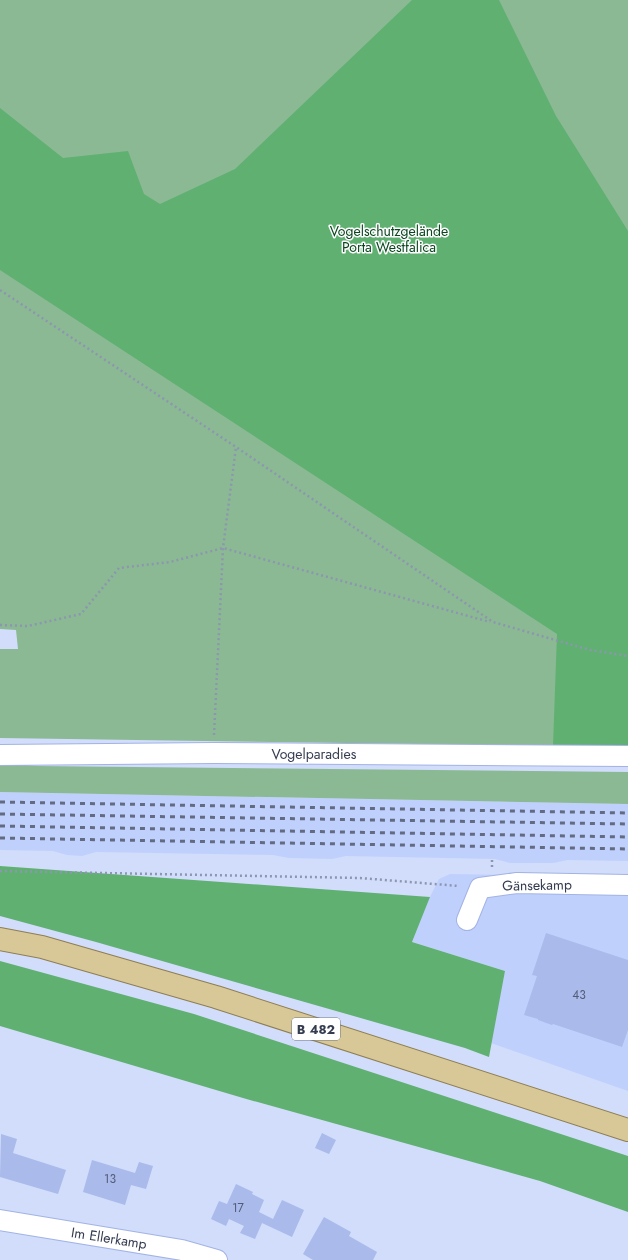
<svg xmlns="http://www.w3.org/2000/svg" width="628" height="1260" font-family="Jost,sans-serif">
	<style>
		.built { fill: #c0d0fd }
		.green { fill: #8bb993 }
		.forest { fill: #60b072 }
		.building { fill: #a9baeb }
		.lines { fill: none; stroke-linecap: round; stroke-linejoin: round }
		.street-casing { stroke: #a2b3e4; stroke-width: 22 }
		.primary-casing { stroke: #8e7e51; stroke-width: 24 }
		.path { stroke: #8d96b0; stroke-width: 2.5; stroke-dasharray: 2 3; stroke-linecap: butt }
		.street { stroke: #fff; stroke-width: 20 }
		.primary { stroke: #d8c797; stroke-width: 22 }
		.rail { stroke: #636b82; stroke-width: 3; stroke-dasharray: 5 5; stroke-linecap: butt }
		.labels { text-anchor: middle; dominant-baseline: central; stroke-width: 3; stroke-linejoin: round; paint-order: stroke }
		.number-label { font-size: 12px; fill: #525c77 }
		.shield { fill: #fefefe; stroke: #717684; stroke-width: 1 }
		.shield-label { font-size: 13px; font-weight: bold; fill: #353c50 }
		.park-label { font-size: 14px; fill: #0a471f; stroke: #fefefe }
		.street-label { font-size: 14px; fill: #353c50; stroke: #fefefe }
	</style>
	<rect width="100%" height="100%" fill="#d1ddfb"/>
	<path class="built" d="M0,792L628,804V861L568,860L553,863H510L495,859L346,856L332,859L289,858L273,855L96,852L82,856L67,855L53,851L0,850Z
		M450,874L628,877V1091L491,1043L505,971L412,942L430,897L439,879Z"/>
	<path class="green" d="M0,0H628V747L0,738V649H18L16,630L0,629Z
		M0,763L37,766L628,772V804L0,792Z"/>
	<path class="forest" d="M412,0H499L556,116L628,231V747L553,746L557,634L0,270V108L63,158L128,151L144,194L160,204L235,169Z
		M0,866L430,897L412,942L505,971L489,1057L465,1048L96,942L0,916Z
		M0,961L194,1014L628,1156V1212L540,1181L243,1098L0,1026Z"/>
	<path class="building" d="M546,933L628,960V1030L622,1047L553,1024L552,1025L538,1020V1019L524,1015L537,976L532,975Z
		M322,1133L336,1140L329,1154L315,1148Z
		M1,1134L17,1139L13,1153L66,1170L58,1194L0,1177Z
		M92,1160L135,1173L139,1162L153,1166L146,1189L131,1185L125,1205L83,1192Z
		M236,1184L253,1192L252,1194L264,1200L259,1212L273,1219L282,1200L304,1210L292,1237L262,1223L255,1239L240,1233L244,1226L229,1219L226,1226L211,1219L219,1201L227,1204Z
		M324,1217L351,1232L349,1236L377,1252L373,1260H313L303,1254Z"/>
	<g class="lines">
		<defs>
			<path id="street" d="M0,755L214,753L628,756
				M467,920L480,888L517,883L628,885
				M0,1220L182,1250L217,1260"/>
			<path id="primary" d="M0,939L42,947L216,997L628,1130"/>
		</defs>
		<use href="#street" class="street-casing"/>
		<use href="#primary" class="primary-casing"/>
		<path class="path" d="M0,290L236,447L493,622L590,650L628,656
			M0,625L28,626L81,614L119,568L170,562L223,548L490,622
			M214,735L223,548L236,447
			M492,867V859
			M0,871L360,878L459,886"/>
		<use href="#street" class="street"/>
		<use href="#primary" class="primary"/>
		<path class="rail" d="M0,802L628,813
			M0,814L628,824
			M0,826L628,837
			M0,838L628,849"/>
	</g>
	<g class="labels">
		<g class="number-label">
			<text x="579" y="995">43</text>
			<text x="110" y="1179">13</text>
			<text x="238" y="1208">17</text>
		</g>
		<rect class="shield" x="292" y="1018" width="48" height="22" rx="3"/>
		<g class="shield-label">
			<text x="316" y="1029">B 482</text>
		</g>
		<g class="park-label">
			<text x="389" y="231">Vogelschutzgelände<tspan x="389" dy="16">Porta Westfalica</tspan></text>
		</g>
		<g class="street-label">
			<text x="314" y="754">Vogelparadies</text>
			<text transform="translate(537 885) rotate(-1)">Gänsekamp</text>
			<text transform="translate(109 1238) rotate(9)">Im Ellerkamp</text>
		</g>
	</g>
</svg>
